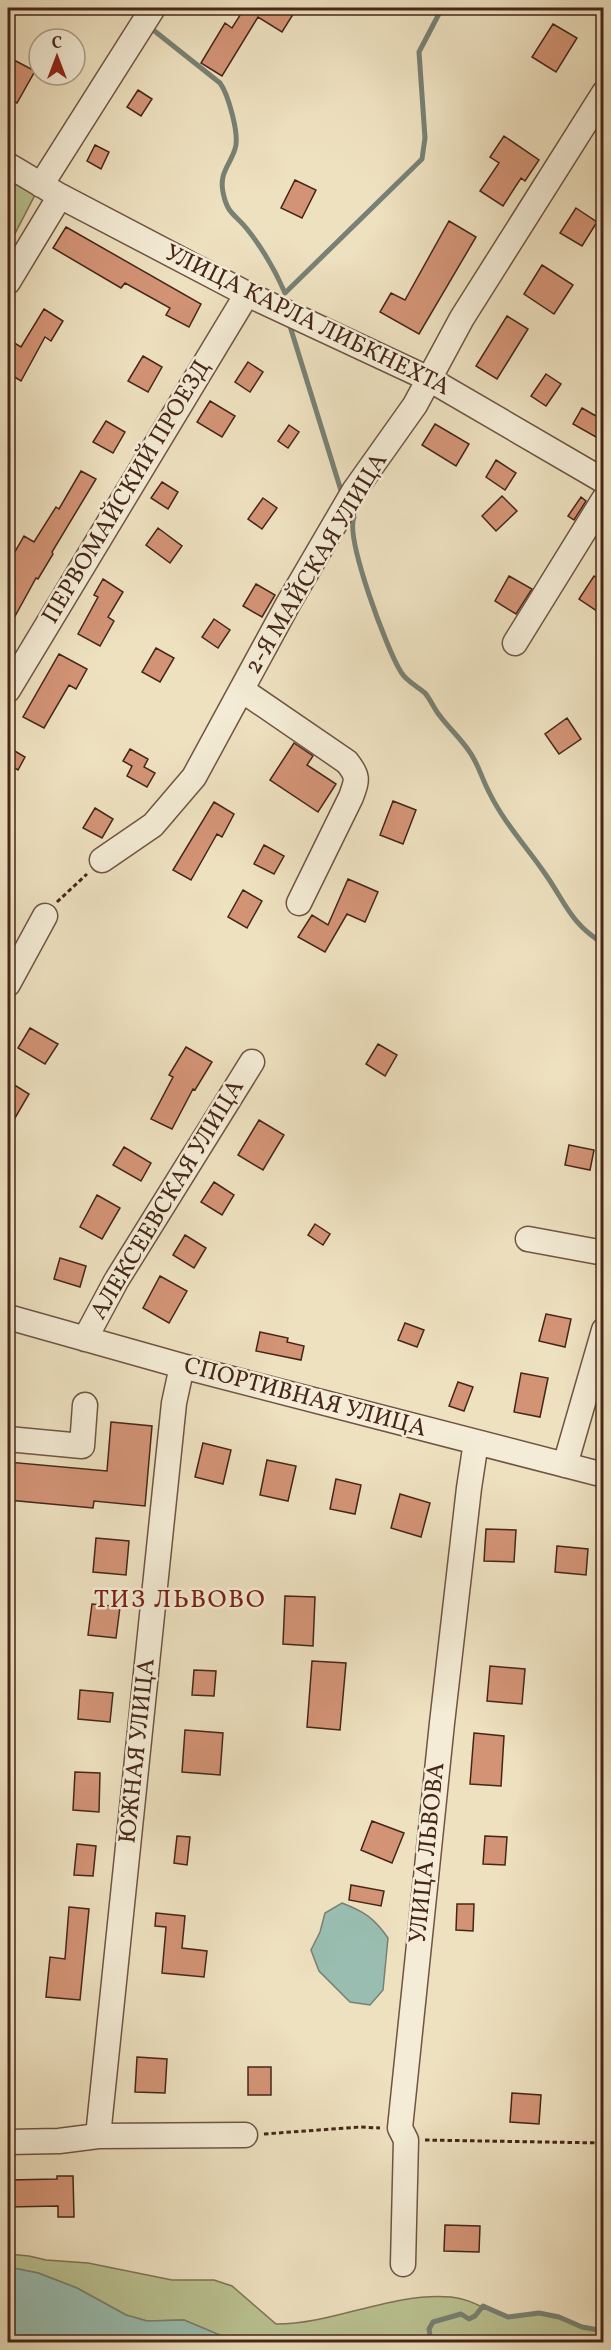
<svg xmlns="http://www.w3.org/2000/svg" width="611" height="2350" font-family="Vollkorn,serif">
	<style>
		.green { fill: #bac291; stroke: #807455; stroke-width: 1.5 }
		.water { fill: #99beb1; stroke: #788174; stroke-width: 1.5 }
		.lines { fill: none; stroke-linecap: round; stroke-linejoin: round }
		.stream { stroke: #788174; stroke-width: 5 }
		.building { fill: #d39476; stroke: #462619; stroke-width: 1.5 }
		.minor-casing { stroke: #705543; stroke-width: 27 }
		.path { stroke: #462619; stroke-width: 3; stroke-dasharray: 4.5 3; stroke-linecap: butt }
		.minor { stroke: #f4ecd6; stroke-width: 24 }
		.labels { text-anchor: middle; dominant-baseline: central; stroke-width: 5; stroke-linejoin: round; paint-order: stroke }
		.street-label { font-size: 24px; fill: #462619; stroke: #f4ecd6 }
		.neighbourhood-label { font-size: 26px; letter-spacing: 1.5px; fill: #7a1f14; stroke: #f4ecd6 }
	</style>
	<rect width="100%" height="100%" fill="#eee1c0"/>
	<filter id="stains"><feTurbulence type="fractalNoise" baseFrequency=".00333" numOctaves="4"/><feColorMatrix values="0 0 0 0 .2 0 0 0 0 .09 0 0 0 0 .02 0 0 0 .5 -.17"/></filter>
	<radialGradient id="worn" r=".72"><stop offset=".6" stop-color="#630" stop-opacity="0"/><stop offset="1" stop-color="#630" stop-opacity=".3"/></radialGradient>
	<path class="green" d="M8,176L36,193L8,247Z
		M8,2254L29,2256L46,2260L88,2263L172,2280H214L232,2286L276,2324C335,2324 391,2292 451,2297C473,2299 486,2311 506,2317C515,2319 528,2313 538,2313C561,2313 580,2331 603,2331V2342H306L296,2339L285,2342H226L220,2335L184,2320L147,2321L126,2315L77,2288L38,2273L8,2267Z"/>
	<path class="water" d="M342,1903C365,1912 374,1918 388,1938L383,1990L370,2005L350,2002L319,1971L311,1950L320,1932L325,1913Z
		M8,2267L38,2273L77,2288L126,2315L147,2321L184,2320L220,2335L226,2342H8Z"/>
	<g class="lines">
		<path class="stream" d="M155,24L152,29L220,83C228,94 240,135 235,149C230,165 219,173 223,192C227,214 235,214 247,229C263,249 275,270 285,293L422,159L425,138L419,52L442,8
			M289,323L343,497
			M352,512L354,517C345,538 387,650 401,672C406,681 417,686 425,693C431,700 434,709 440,716C449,728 461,739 469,751C478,763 482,779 489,792C504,823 527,847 546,875C566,904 571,924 604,944
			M431,2342L429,2329L433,2322L461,2314L469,2319L475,2316L483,2306L508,2317L539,2313L559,2317L582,2327L604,2331"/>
	</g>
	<path class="building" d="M241,8H297L282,32L258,17L222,76L201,63L225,23L232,28L244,9Z
		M553,24L577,38L556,72L532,57Z
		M12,59L35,71L17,103L8,98V68Z
		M138,90L152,99L141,116L127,107Z
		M504,136L539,160L525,181L521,178L503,206L480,191L499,163L490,157Z
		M95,145L109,152L101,169L87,161Z
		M295,180L316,190L302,218L281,208Z
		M576,208L597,222L582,246L560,233Z
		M449,221L476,237L419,334L380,312L391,293L405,300Z
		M66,227L201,304L189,327L166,315L170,308L125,283L121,288L53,248Z
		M542,265L573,285L554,314L524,294Z
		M44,309L63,321L51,341L45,337L21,381L8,373V353L13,342L21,347Z
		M507,316L528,329L497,379L476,366Z
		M143,356L162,367L148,392L128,381Z
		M248,362L263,372L250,392L235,382Z
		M546,374L561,384L546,406L531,396Z
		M210,401L235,416L222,437L197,422Z
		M582,408L603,420V441L573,424Z
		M106,421L125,432L113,453L93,442Z
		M435,424L469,444L456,466L422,445Z
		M289,425L299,432L288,448L278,441Z
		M496,460L516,473L505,490L486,477Z
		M81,471L96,479L52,552L53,554L38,579L36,578L8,629V564L24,536L34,542L56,507L59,509Z
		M162,482L178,492L168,509L151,498Z
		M502,496L517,511L496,531L482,516Z
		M581,497L586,501L574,520L568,516Z
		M263,498L277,508L262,529L248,519Z
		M158,528L182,546L170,563L146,545Z
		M509,576L532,589L516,614L495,601Z
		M594,576L603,582V615L579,599Z
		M103,579L123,592L108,617L114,621L100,646L78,634L98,597L94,595Z
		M256,584L275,595L262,617L243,606Z
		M214,619L230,630L218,648L202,637Z
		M156,648L174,658L160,682L142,672Z
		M59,654L87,669L76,689L69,685L44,728L23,717Z
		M567,718L581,739L559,754L545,734Z
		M294,743L313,756L307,765L336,784L318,812L270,780Z
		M8,747L25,757L18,770L8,764Z
		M130,749L148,759L144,767L155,773L147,787L127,776L132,766L123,761Z
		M393,801L416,810L403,844L380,835Z
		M214,802L234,814L222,837L217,834L191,880L173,870Z
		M95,808L113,819L102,838L83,828Z
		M264,845L284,856L274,874L254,864Z
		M348,879L378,892L365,922L347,914L325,952L298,937L312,915L328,925Z
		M243,890L262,901L247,928L228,917Z
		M30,1028L58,1044L45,1064L18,1048Z
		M378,1044L397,1055L385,1076L366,1064Z
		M186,1047L212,1062L195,1090L193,1089L172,1129L151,1119L173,1077L169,1075Z
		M8,1081L29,1094L8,1130Z
		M259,1120L284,1135L263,1170L238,1155Z
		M569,1145L594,1150L590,1170L565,1165Z
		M124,1147L151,1163L141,1181L113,1165Z
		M214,1182L234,1195L222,1215L201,1202Z
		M97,1195L120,1208L102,1239L80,1227Z
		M315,1224L330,1234L323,1245L308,1235Z
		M185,1235L206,1248L194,1268L173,1255Z
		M60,1258L86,1266L80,1287L54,1279Z
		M160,1276L187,1291L169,1323L143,1308Z
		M546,1314L571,1319L565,1347L539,1341Z
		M405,1323L424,1330L417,1347L398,1340Z
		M260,1332L288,1338L287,1342L304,1346L301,1360L256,1351Z
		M521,1373L548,1378L540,1417L514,1412Z
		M458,1382L473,1387L464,1411L449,1406Z
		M111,1422L152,1426L145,1506L94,1501L93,1508L8,1500V1462L107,1471Z
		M203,1443L231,1450L223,1484L195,1477Z
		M267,1460L296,1466L288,1501L260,1495Z
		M336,1479L361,1485L355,1514L330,1509Z
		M400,1494L430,1503L421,1537L391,1528Z
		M486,1529L516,1530L514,1562L484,1561Z
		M96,1538L129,1541L126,1575L93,1572Z
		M557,1546L588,1549L586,1575L555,1572Z
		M285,1596L315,1597L313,1646L283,1644Z
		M92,1604L120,1607L116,1638L88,1635Z
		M312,1661L346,1663L340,1730L307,1727Z
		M490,1666L525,1669L522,1704L487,1701Z
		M194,1670L216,1671L214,1696L192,1695Z
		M80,1690L113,1693L110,1722L78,1719Z
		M185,1730L223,1733L220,1775L182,1772Z
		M474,1733L504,1736L501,1786L470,1784Z
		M75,1772L100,1773L99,1812L73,1810Z
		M372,1821L404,1833L392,1863L361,1850Z
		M177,1836L190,1837L187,1865L174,1863Z
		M485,1836L507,1837L505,1865L483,1864Z
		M77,1844L96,1846L93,1876L74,1875Z
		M351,1885L384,1891L381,1906L349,1900Z
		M457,1904H474L473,1931L456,1930Z
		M69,1907L89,1909L80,2000L46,1997L50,1957L65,1959Z
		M156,1913L185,1916L182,1948L207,1951L204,1977L162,1973L166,1927L155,1926Z
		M137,2057L167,2059L165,2093L135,2092Z
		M248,2067H271V2095H248Z
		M512,2093L541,2095L539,2124L510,2122Z
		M57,2176H73L74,2217H58V2206L8,2207V2180L57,2179Z
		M445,2225L480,2226L479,2252L444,2251Z"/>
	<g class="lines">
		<defs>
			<path id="minor" d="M8,165L60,196L247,294L429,379L604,481
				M41,185L153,8
				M8,282L60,196
				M515,643L604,499
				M8,690L247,294
				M242,690L347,762C359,777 357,780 351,797L299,903
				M102,860L153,825L194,777L288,604L354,491L415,405L462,318L604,93
				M8,984L45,916
				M528,1239L604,1253
				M8,1317L182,1366L604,1475
				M85,1339L116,1281L252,1062
				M8,1439L82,1446L85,1405
				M565,1465L604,1330
				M98,2136L174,1403L182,1366
				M8,2142L59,2141L98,2136L245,2135
				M403,2264L406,2140L400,2128L442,1723L469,1488L476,1442"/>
		</defs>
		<use href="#minor" class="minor-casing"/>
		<path class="path" d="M57,902L87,874
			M264,2134L360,2127L380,2128
			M425,2140L604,2143"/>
		<use href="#minor" class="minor"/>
	</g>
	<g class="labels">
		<g class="street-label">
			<text transform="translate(307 321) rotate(26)">УЛИЦА КАРЛА ЛИБКНЕХТА</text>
			<text transform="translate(127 492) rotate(-59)">ПЕРВОМАЙСКИЙ ПРОЕЗД</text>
			<text transform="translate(317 564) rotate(-59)">2-Я МАЙСКАЯ УЛИЦА</text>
			<text transform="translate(168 1200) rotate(-59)">АЛЕКСЕЕВСКАЯ УЛИЦА</text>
			<text transform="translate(305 1398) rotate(15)">СПОРТИВНАЯ УЛИЦА</text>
			<text transform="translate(138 1751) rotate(-84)">ЮЖНАЯ УЛИЦА</text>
			<text transform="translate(428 1853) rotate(-84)">УЛИЦА ЛЬВОВА</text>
		</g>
		<g class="neighbourhood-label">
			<text x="180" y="1600">ТИЗ ЛЬВОВО</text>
		</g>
	</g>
	<rect width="611" height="2350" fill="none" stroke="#eee1c0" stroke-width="30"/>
	<rect x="9" y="9" width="593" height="2332" fill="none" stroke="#462619" stroke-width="3"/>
	<rect x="15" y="15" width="581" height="2320" fill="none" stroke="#462619" stroke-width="1.5"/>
	<g transform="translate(57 57)"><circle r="28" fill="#f4ecd6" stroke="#ae9d8a" stroke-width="1.5"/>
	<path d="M0-4.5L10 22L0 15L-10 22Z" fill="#8f2418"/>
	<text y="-9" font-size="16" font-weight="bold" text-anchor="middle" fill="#462619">С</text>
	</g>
	<rect width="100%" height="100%" filter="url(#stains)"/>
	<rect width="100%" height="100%" fill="url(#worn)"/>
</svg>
